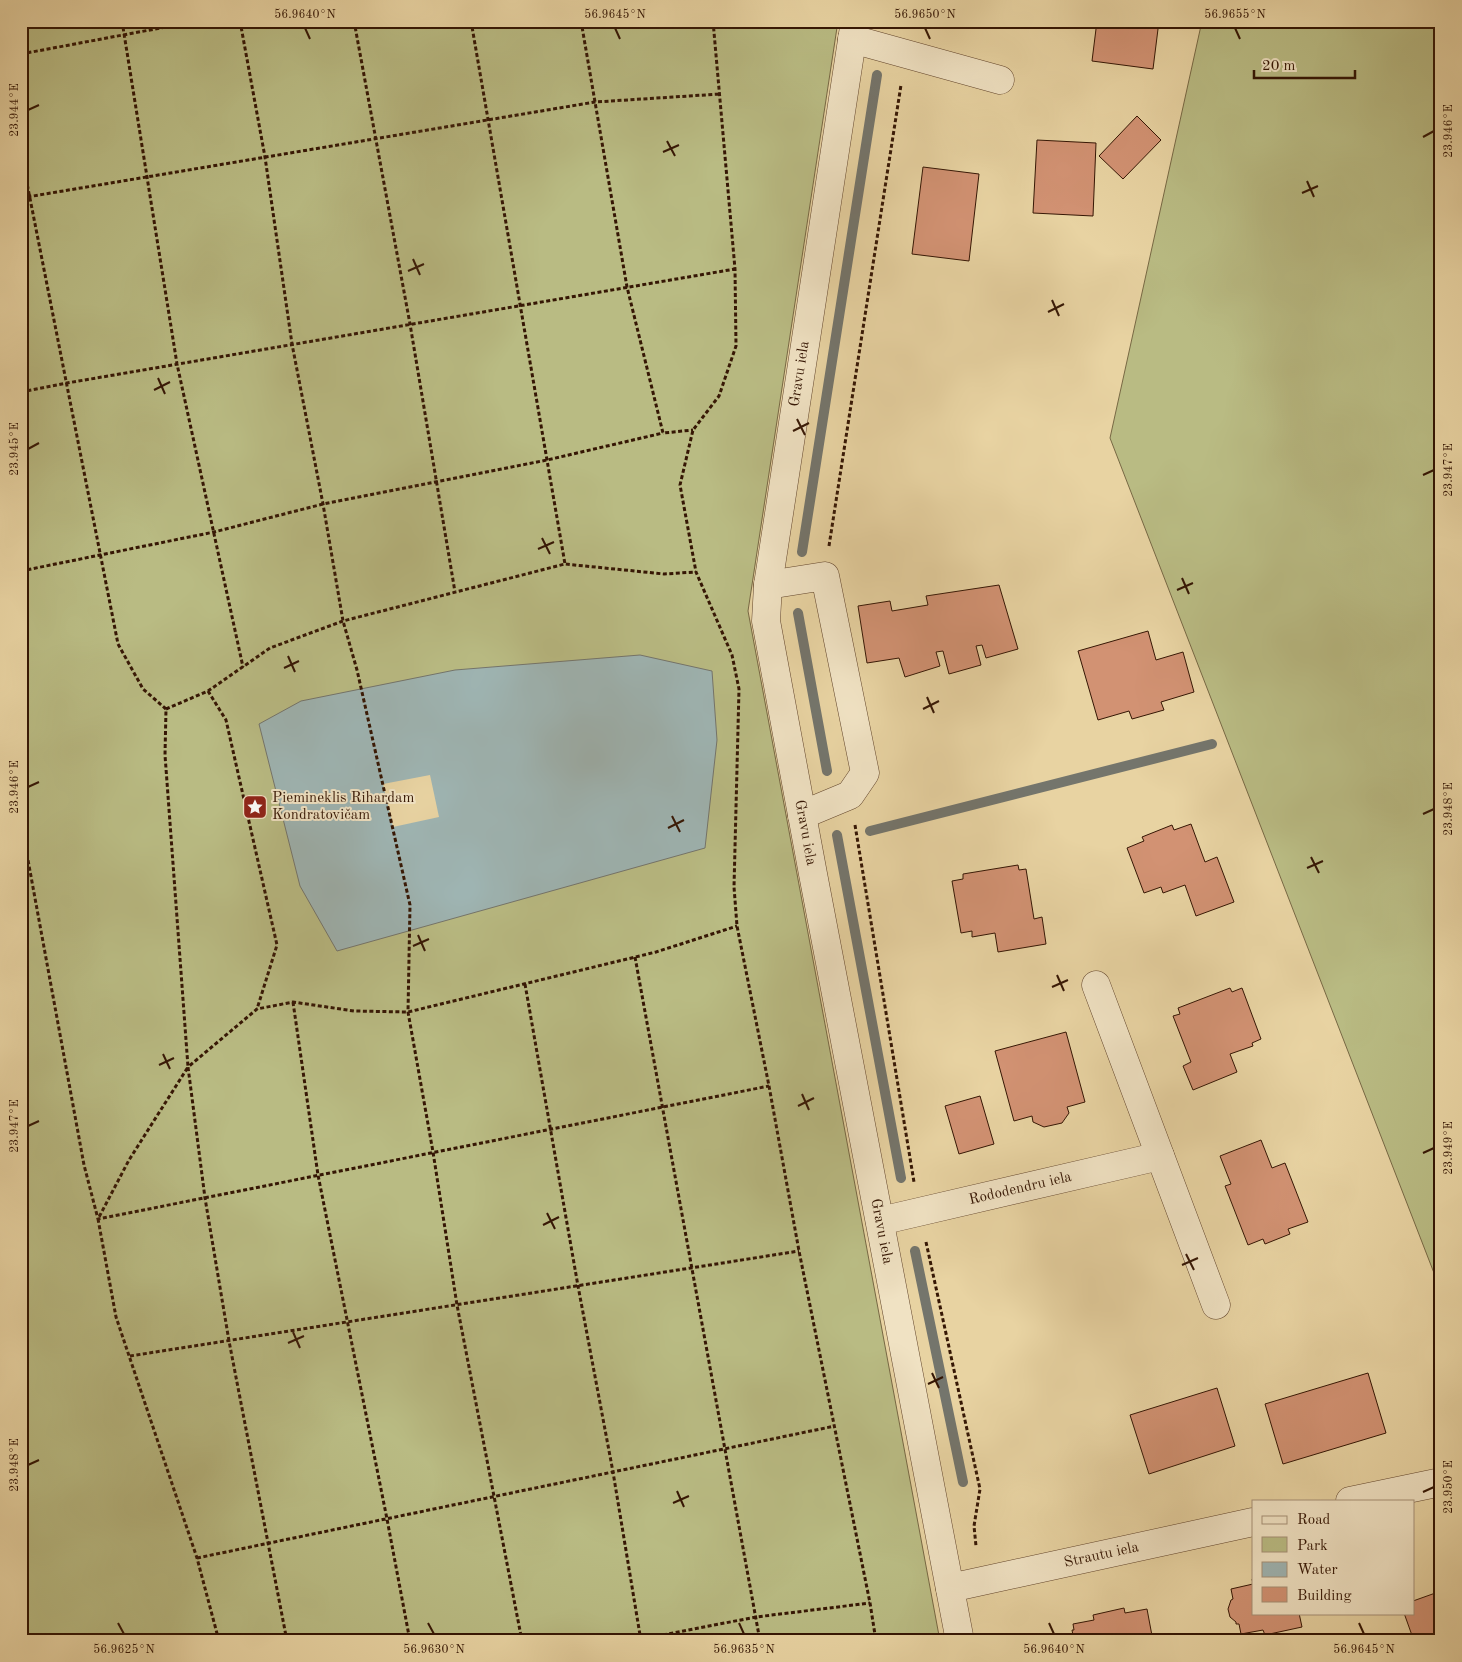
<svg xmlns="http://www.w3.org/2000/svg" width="1462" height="1662" font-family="'Old Standard TT',serif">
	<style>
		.green { fill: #b9bb83; stroke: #776844 }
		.water { fill: #9eb4b2; stroke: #74756c }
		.pier { fill: #e8d3a2 }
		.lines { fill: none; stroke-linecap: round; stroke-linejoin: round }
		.stream { stroke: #74756c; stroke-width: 10 }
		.building { fill: #d29273; stroke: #351604 }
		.minor-casing { stroke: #62452c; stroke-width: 29 }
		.path { stroke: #351604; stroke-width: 3; stroke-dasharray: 4 2.5; stroke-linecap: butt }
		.minor { stroke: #f0e2c3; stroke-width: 28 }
		.ticks { fill: none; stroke: #351604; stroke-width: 2 }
		.labels { text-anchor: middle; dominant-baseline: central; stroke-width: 4; stroke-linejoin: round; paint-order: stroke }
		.street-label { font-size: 15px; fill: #351604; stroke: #f0e2c3 }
		.poi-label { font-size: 15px; fill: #351604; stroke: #f0e2c3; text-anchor: start }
		.neatline { fill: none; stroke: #351604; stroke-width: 2 }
		.ticks-label { font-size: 12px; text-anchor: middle; fill: #351604 }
	</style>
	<rect width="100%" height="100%" fill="#e8d3a2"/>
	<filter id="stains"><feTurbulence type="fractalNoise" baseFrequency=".004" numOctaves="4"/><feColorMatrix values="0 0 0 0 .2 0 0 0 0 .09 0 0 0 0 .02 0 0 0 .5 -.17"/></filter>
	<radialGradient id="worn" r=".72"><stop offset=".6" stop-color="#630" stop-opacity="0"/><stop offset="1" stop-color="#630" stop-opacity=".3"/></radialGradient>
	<path class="green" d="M21,21H838L748,611L940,1641H21Z
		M1202,21H1441V1291L1110,438Z"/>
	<path class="water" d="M640,655L712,671L717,740L705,848L337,951L300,886L259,724L301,701L455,670Z"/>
	<path class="pier" d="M430,775L439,817L393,827L383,784Z"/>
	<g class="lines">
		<path class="stream" d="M802,552L877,75
			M798,613L827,771
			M870,831L1212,744
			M837,835L901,1178
			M915,1251L963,1482"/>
	</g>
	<path class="building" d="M1097,21H1159L1153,69L1092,61Z
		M1137,116L1161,140L1123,179L1099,156Z
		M1037,140L1096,143L1093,216L1033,213Z
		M923,167L979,174L969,261L912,254Z
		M999,585L1018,649L986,658L982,645L976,646L981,665L949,674L943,651L936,652L940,666L905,677L899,658L867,663L858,606L890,601L892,611L928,605L926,596Z
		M1148,631L1156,660L1183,652L1194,692L1161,702L1164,710L1132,719L1129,711L1098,720L1078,651Z
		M1191,824L1205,862L1217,857L1234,902L1196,916L1185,885L1163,893L1161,887L1144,893L1127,848L1144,841L1142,837L1172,825L1174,830Z
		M1018,865L1019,870L1026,869L1034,919L1042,917L1046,944L998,952L995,933L972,937V931L961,933L952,881L963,879V874Z
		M1230,988L1232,992L1242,988L1261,1039L1252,1043L1253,1046L1230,1054L1237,1072L1193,1090L1183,1066L1191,1062L1173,1016L1180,1014L1178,1008Z
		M1066,1032L1085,1102L1067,1107L1069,1113L1062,1123L1044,1127L1033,1122L1032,1116L1014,1121L995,1051Z
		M980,1096L994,1144L959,1154L945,1106Z
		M1261,1140L1272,1168L1285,1163L1308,1222L1288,1229L1290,1234L1265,1244L1263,1239L1248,1245L1225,1186L1231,1184L1220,1156Z
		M1368,1373L1386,1433L1283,1464L1265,1404Z
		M1217,1388L1235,1446L1149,1474L1130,1415Z
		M1252,1579H1253V1613H1299L1302,1627L1265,1635L1263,1630L1241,1634L1239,1624H1236V1622L1230,1617L1228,1609L1231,1600L1233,1599L1231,1589L1253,1584Z
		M1441,1591V1641H1414L1404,1613H1413V1601Z
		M1124,1608L1125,1613L1147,1609L1153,1641H1074L1072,1630H1074L1073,1624L1094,1620L1093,1615Z"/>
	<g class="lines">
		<defs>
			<g id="minor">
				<path id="s1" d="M855,21L768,585L766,621L813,874L960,1641"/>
				<path d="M852,39L1000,80"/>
				<path d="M768,585L825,576L865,773L850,795L802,815"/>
				<path d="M1096,985L1216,1305"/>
				<path id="s2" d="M880,1221L1160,1156"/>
				<path d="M1350,1501L1441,1482"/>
				<path id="s3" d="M950,1588L1253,1522"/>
			</g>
		</defs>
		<use href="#minor" class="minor-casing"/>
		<path class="path" d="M122,21L177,364L243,667
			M240,21L265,157L292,344L323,504L343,621L357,670L410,905L408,1012L433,1152L457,1305L522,1641
			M354,21L410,324L455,592
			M471,21L565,564
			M581,21L627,287L663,433L693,430
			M713,21L735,269L736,346L719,396L693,430L680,485L696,572L732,655L739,689L734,887L737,926L769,1086L799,1251L870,1603L876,1641
			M21,54L198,21
			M21,153L118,644L143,689L166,709L165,755L188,1067L129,1160L98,1219L116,1317L197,1558L219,1641
			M21,198L595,102L720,94
			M21,392L67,383L735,269
			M829,546L901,85
			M21,571L214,532L323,504L547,460L663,433
			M208,691L226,720L277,945L257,1009
			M166,709L208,691L270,648L343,621L565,564L664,574L696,572
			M21,822L84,1165L98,1219L769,1086
			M855,825L914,1182
			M635,957L760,1641
			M525,984L578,1286L613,1472L641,1641
			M293,1002L318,1175L387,1519L410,1641
			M926,1242L980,1489L974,1526L976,1546
			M130,1356L799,1251
			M197,1558L835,1426
			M287,1641L229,1341L205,1198L188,1067L257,1009L293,1002L354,1011L408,1012L656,952L737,926
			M631,1641L756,1617L870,1603"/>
		<use href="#minor" class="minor"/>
	</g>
	<path class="ticks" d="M305,28L310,39M615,28L620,39M925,28L930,39M1235,28L1240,39M28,110L39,105M1423,137L1434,131M667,141L675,156M663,152L679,145M1307,181L1314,197M1302,193L1318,186M413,259L420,275M408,271L424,264M1052,300L1059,316M1048,312L1064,304M158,378L165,394M154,390L170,382M797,419L805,435M793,431L809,423M28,449L39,443M1423,475L1434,470M542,538L550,554M538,549L554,542M1182,578L1189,594M1177,590L1193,583M288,656L295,672M284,668L299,661M927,697L934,713M923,709L939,701M28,787L39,782M1423,814L1434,809M672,816L680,832M668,828L684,820M1311,857L1319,873M1307,868L1323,861M418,935L425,951M413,946L429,939M1057,975L1064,991M1052,987L1068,980M163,1054L170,1069M159,1065L174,1058M802,1094L809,1110M798,1106L814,1098M28,1126L39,1121M1423,1153L1434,1148M547,1213L555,1229M543,1225L559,1217M1186,1254L1194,1270M1182,1265L1198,1258M293,1332L300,1348M288,1343L304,1336M932,1373L939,1388M928,1384L943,1377M28,1465L39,1460M677,1491L684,1507M1423,1492L1434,1487M673,1503L689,1496M118,1623L124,1634M428,1623L434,1634M739,1623L744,1634M1049,1623L1054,1634M1359,1623L1364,1634"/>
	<defs>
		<symbol id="sight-square" viewBox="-11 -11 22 22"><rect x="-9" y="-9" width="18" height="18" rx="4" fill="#8f2418" stroke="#f0e2c3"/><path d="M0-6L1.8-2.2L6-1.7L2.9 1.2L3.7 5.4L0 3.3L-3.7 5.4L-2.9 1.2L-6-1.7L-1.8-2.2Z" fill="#fff"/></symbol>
	</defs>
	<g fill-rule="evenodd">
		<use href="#sight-square" x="241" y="793" width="28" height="28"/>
	</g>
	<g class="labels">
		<g class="street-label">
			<text transform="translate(800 374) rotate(-81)">Gravu iela</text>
			<text stroke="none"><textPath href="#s1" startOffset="822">Gravu iela</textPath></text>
			<text stroke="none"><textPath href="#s2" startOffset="144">Rododendru iela</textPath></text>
			<text stroke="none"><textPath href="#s1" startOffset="1228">Gravu iela</textPath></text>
			<text stroke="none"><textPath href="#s3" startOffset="155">Strautu iela</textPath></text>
		</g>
		<g class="poi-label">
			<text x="272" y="798">Piemineklis Rihardam<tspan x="272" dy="17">Kondratovičam</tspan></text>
		</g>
	</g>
	<rect width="1462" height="1662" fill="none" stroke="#e8d3a2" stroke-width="55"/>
	<rect x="1252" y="1500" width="162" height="115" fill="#f0e2c3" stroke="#a59077"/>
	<rect x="1262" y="1516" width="25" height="8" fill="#f0e2c3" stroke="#a59077"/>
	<text x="1297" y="1524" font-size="15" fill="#351604">Road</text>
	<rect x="1262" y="1537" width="25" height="15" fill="#b9bb83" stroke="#a59077"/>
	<text x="1297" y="1550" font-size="15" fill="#351604">Park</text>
	<rect x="1262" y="1562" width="25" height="15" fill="#9eb4b2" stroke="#a59077"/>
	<text x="1297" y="1574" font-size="15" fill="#351604">Water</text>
	<rect x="1262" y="1587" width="25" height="15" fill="#d29273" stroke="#a59077"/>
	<text x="1297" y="1600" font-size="15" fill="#351604">Building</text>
	<path d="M1254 70v8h101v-8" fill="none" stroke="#351604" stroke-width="2.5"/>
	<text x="1262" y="70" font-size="15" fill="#351604" stroke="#f0e2c3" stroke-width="4" paint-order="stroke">20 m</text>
	<rect x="28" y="28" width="1406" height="1606" class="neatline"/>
	<g class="ticks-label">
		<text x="305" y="18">56.9640°N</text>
		<text x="615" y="18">56.9645°N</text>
		<text x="925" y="18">56.9650°N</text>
		<text x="1235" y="18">56.9655°N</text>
		<text transform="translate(14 110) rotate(-90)" y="4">23.944°E</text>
		<text transform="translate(1448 131) rotate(-90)" y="4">23.946°E</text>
		<text transform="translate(14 449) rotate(-90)" y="4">23.945°E</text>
		<text transform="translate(1448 470) rotate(-90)" y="4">23.947°E</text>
		<text transform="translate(14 787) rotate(-90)" y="4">23.946°E</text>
		<text transform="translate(1448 809) rotate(-90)" y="4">23.948°E</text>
		<text transform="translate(14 1126) rotate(-90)" y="4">23.947°E</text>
		<text transform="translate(1448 1148) rotate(-90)" y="4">23.949°E</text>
		<text transform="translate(14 1465) rotate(-90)" y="4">23.948°E</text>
		<text transform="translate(1448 1487) rotate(-90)" y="4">23.950°E</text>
		<text x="124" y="1653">56.9625°N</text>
		<text x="434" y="1653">56.9630°N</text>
		<text x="744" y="1653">56.9635°N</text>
		<text x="1054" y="1653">56.9640°N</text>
		<text x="1364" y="1653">56.9645°N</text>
	</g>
	<rect width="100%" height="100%" filter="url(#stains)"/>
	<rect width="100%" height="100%" fill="url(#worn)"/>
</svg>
